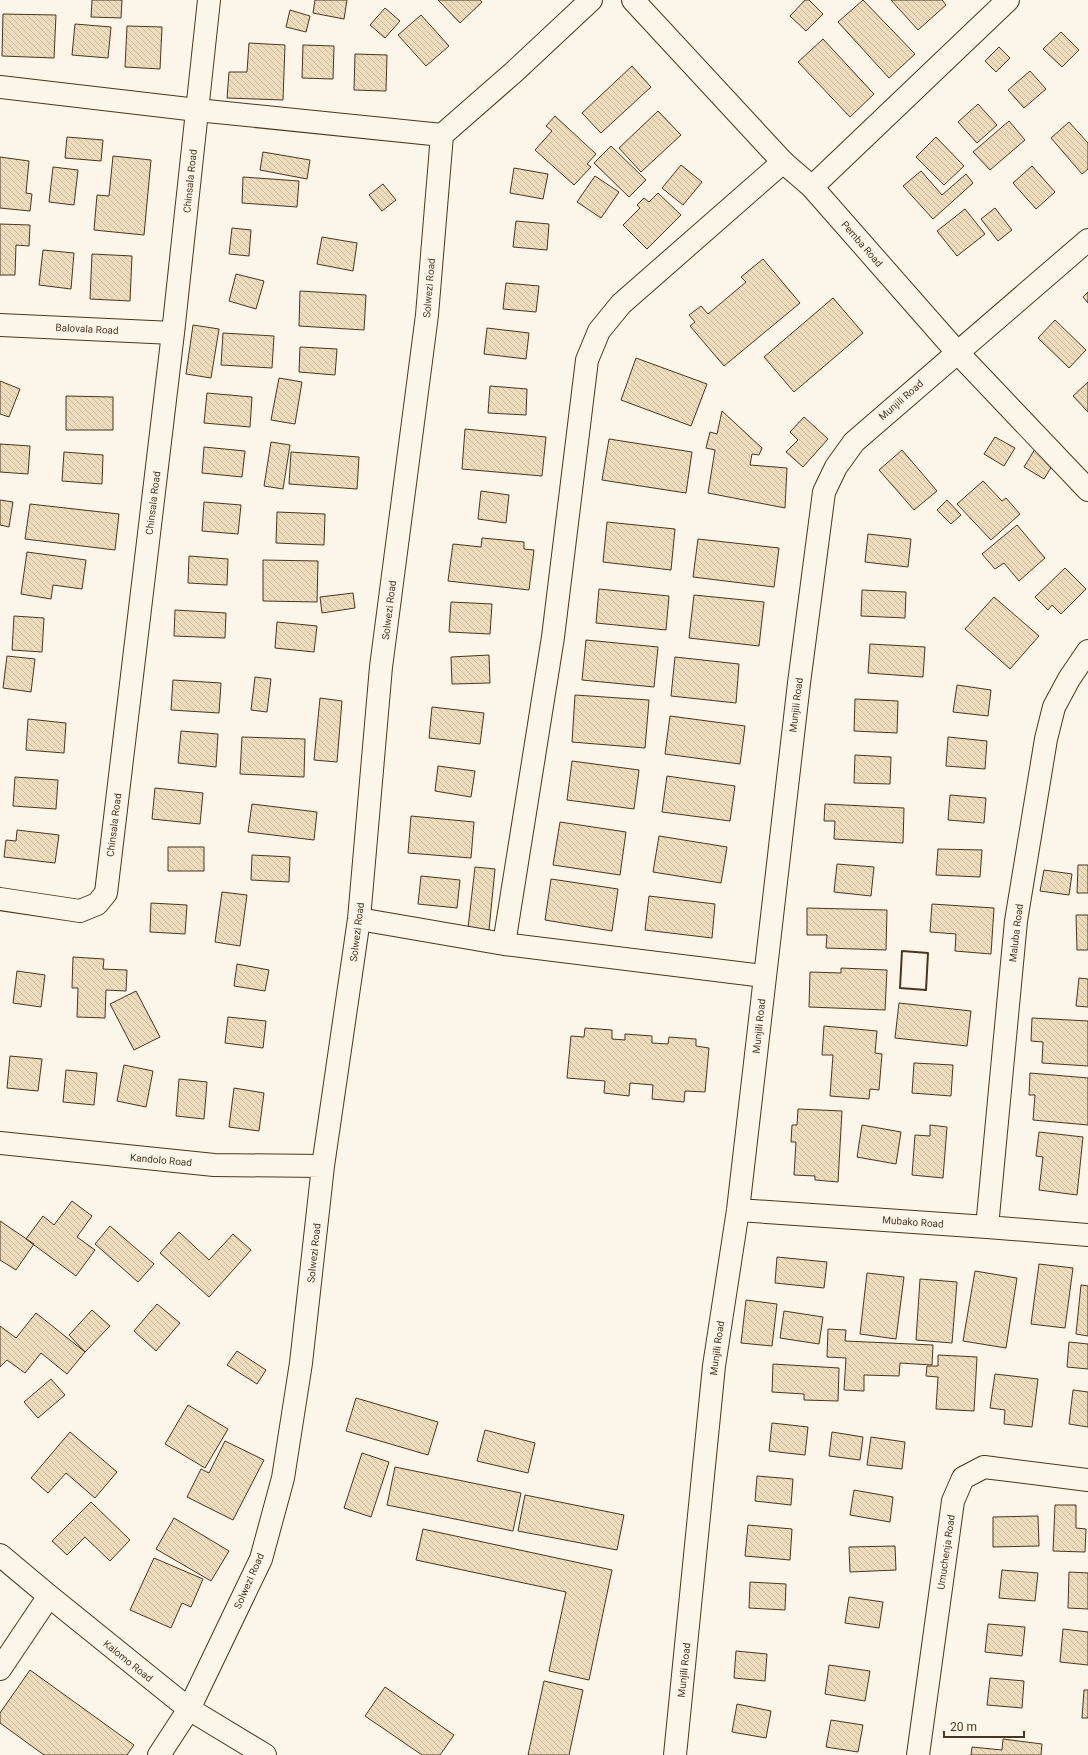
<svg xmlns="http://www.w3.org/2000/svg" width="1088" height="1755" font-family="Roboto,sans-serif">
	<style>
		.building { fill: url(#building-back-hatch); stroke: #4a3520 }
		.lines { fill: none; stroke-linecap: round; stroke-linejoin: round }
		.street-casing { stroke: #4a3520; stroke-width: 24 }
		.secondary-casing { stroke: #4a3520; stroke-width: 24 }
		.street { stroke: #fbf6e9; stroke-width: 22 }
		.secondary { stroke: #fbf6e9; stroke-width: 22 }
		.wall { stroke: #4a3520; stroke-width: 2 }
		.labels { text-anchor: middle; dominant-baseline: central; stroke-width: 3; stroke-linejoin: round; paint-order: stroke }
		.street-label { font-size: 10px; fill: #4a3520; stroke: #fbf6e9 }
	</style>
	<defs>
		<pattern id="building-back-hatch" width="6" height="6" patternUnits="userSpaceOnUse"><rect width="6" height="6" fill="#ecdcbc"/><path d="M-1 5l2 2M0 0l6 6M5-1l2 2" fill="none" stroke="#ccbda1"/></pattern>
	</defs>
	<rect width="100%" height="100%" fill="#fbf6e9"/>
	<path class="building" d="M92,0H122L121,18L91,17Z
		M315,0H347L344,19L313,13Z
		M438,0H480L482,2L460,23Z
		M805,0H809L823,14L806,31L790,16Z
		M863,0L915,54L889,78L838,22Z
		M891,0H942L946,5L918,30Z
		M385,8L400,21L385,38L370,25Z
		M290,10L310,16L306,32L286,27Z
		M3,14L56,15L54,58L2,56Z
		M421,15L449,46L426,66L398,35Z
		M75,24L111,27L108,58L72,55Z
		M127,26L162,27L160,69L125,67Z
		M1061,32L1079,50L1062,67L1043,49Z
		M823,39L874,94L850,117L798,62Z
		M249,43L285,45L283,100L227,98L229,72H247Z
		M303,45L334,46L333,79L302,78Z
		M999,47L1010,58L996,72L985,61Z
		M355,54L387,55L386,91L354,90Z
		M632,66L651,87L601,133L582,113Z
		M1030,71L1046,89L1024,108L1008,90Z
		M978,104L997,125L977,143L958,122Z
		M658,111L681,135L641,172L619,148Z
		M555,116L596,154L587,164L591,167L574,185L535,150L552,131L546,126Z
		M1009,121L1025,140L990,170L973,152Z
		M1069,122L1088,143V169L1082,174L1051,138Z
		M67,137L103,140L101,161L65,158Z
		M936,137L964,166L944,185L916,157Z
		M611,146L646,180L629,197L594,163Z
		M263,152L310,160L307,179L260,170Z
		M113,156L151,160L144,235L94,230L97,195L109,196Z
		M0,157L29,161L26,193L32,194L30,211L0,208Z
		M681,165L702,182L683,205L662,188Z
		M1032,166L1055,192L1036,209L1013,183Z
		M53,167L78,170L74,205L49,202Z
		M514,168L548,174L543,199L510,193Z
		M921,171L942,195L966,174L973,183L933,219L903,186Z
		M595,176L619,192L601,218L577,202Z
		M243,177L299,181L297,207L242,203Z
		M383,184L396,200L382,211L369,195Z
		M658,193L681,215L647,249L623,225L640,208L637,205L644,198L649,202Z
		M995,208L1012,230L998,241L981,219Z
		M965,209L985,234L957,256L937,231Z
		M516,221L549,224L547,250L513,247Z
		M0,224L30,225L29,246L16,245L15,275H0Z
		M232,228L251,230L249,256L229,254Z
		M322,237L357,243L353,271L317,264Z
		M43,250L74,253L71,289L39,285Z
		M92,254L132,256L130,301L90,299Z
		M763,259L800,303L724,366L690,326L695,322L689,315L701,306L708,314L746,282L741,277Z
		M236,274L264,281L256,309L229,301Z
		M506,283L539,286L536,312L503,309Z
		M300,291L366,295L364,330L299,326Z
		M1088,292V303L1083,297Z
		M833,298L863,333L794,392L764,357Z
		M1055,320L1086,350L1069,368L1038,338Z
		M193,325L219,329L211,378L186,374Z
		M487,328L529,333L526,359L484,354Z
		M223,333L274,336L272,368L221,365Z
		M300,347L337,349L335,375L299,372Z
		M636,358L707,384L691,426L621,400Z
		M279,378L302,382L295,424L271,420Z
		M0,381L20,389L9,417L0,414Z
		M1088,382V412L1073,396Z
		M490,386L527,389L526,415L488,413Z
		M207,393L252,397L250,427L204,423Z
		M66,396L113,397V430H66Z
		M722,411L762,448L759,455L752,454L750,465L787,468L785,508L708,493L715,450L706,448L710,432L717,434Z
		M804,417L828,439L803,467L786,452L798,440L790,432Z
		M465,429L546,437L542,476L462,469Z
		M995,437L1015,448L1004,466L984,454Z
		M609,439L692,452L686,493L602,480Z
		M271,442L290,445L283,489L264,486Z
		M0,444L30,446L28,474L0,472Z
		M204,447L245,451L242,477L202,473Z
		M1035,449L1055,461L1044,479L1024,467Z
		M902,450L937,491L914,510L879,470Z
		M64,452L103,455L102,484L62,481Z
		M291,452L359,457L357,489L289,484Z
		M983,481L1002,501L1006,498L1020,514L991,540L957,504Z
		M481,491L509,495L506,523L478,519Z
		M0,500L13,502L9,527L0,525Z
		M947,500L961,515L951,524L937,510Z
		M204,502L241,505L238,534L202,531Z
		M30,504L119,514L115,550L25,539Z
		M277,512L325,514L324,545L276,543Z
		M607,522L675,529L671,570L603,562Z
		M1017,525L1045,558L1019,581L1004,563L995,569L982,554Z
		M868,534L911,539L908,567L865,562Z
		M482,538L524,542V549L534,550L529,590L448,581L453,544L481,547Z
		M698,539L779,548L774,587L693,577Z
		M27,552L86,560L82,589L53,585L51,599L21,594Z
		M189,556L228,559L227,585L188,583Z
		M263,560L318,561L317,602L263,601Z
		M1065,568L1086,589L1061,614L1052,605L1048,610L1035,597Z
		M599,589L669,596L666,630L596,623Z
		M862,590L906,592L905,618L861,616Z
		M353,593L355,608L322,613L320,597Z
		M694,595L764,602L759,646L689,638Z
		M994,597L1039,636L1010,669L965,629Z
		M451,602L492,604L490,634L449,632Z
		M175,610L226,613L225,638L174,636Z
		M14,616L44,618L42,652L12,650Z
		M277,622L317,626L314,652L275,648Z
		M586,640L658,647L654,687L582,680Z
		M870,644L925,647L923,677L868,673Z
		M489,655L490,683L452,684L451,657Z
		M7,656L35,659L31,692L3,688Z
		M675,657L739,664L736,703L671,696Z
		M255,677L271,679L267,712L251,710Z
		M173,680L221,683L219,713L171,710Z
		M957,685L991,690L988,716L953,712Z
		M575,695L649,700L645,748L572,742Z
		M320,698L342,701L337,762L314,760Z
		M855,699L898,701L897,733L854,731Z
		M432,707L484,713L480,744L429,738Z
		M670,716L745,726L740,764L665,754Z
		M28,719L66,723L64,753L26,750Z
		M181,731L218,734L216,767L178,763Z
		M242,737L305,739L304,777L240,774Z
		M948,737L987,741L985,769L946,766Z
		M855,755L891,757L890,784L854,783Z
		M572,761L639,770L634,809L567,800Z
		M438,766L475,771L471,797L435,791Z
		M667,776L735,786L730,821L662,812Z
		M15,777L58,780L56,809L13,806Z
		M155,788L203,793L200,824L152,819Z
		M950,795L986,798L984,823L948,820Z
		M252,804L317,812L314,840L248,832Z
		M825,804L904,808L903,843L834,839L835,821H824Z
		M411,816L474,822L471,858L408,853Z
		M560,822L626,832L620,875L553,865Z
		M17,830L59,835L55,863L4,857L6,840L16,841Z
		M659,836L727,847L721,883L653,872Z
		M168,847H204V871H168Z
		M938,849L982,850L980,877L936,875Z
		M252,855L290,857L289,882L251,880Z
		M837,864L874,867L871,896L834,892Z
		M1078,865H1088V893H1077Z
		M475,867L495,869L489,930L468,928Z
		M1044,870L1072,874L1069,895L1040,891Z
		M421,876L460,880L457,908L418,904Z
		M551,879L618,889L612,931L545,920Z
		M222,892L247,895L240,946L215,942Z
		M649,896L715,904L712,938L645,930Z
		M151,903L187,905L185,934L150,932Z
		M932,904L994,908L991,954L955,951L956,934L930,932Z
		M807,908L887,910L886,950L826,948L827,935H807Z
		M1076,915H1088V950H1077Z
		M73,957L104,959L103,969L127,970L126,991L106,990L105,1018L77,1017L78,988H72Z
		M237,964L269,970L265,991L234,986Z
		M841,968L887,970L885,1010L809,1007L810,972L841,973Z
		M17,971L45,975L41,1007L13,1003Z
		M1079,978L1088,979V1007L1076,1006Z
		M136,991L160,1037L134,1050L110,1004Z
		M899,1003L971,1011L967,1046L895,1038Z
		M228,1017L266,1021L263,1048L225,1043Z
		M1032,1018L1088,1021V1066L1042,1063L1043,1042L1031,1041Z
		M824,1026L877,1031L875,1053L882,1054L879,1090L870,1089L869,1099L830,1096L833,1055H822Z
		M585,1028L612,1030V1039L625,1040V1034L652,1036V1043L668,1044L669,1037L696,1039V1046L709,1048L705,1092L685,1091L684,1102L652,1099L653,1085L630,1083L629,1096L604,1093L605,1081L567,1078L571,1036L584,1037Z
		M10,1056L42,1059L38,1091L7,1088Z
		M914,1063L953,1065L951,1096L912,1093Z
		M124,1065L153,1071L146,1107L117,1101Z
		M66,1070L97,1073L94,1105L63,1102Z
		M1030,1073L1088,1078V1125L1033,1120L1035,1095H1029Z
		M179,1079L207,1082L204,1119L176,1116Z
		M234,1088L264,1093L259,1131L229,1127Z
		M798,1109L842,1111L838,1182L815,1180V1176L794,1175L796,1142H791L792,1125H797Z
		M862,1125L901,1132L896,1164L857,1157Z
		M930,1125L947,1127L943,1178L912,1175L915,1135L930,1136Z
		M1039,1132L1083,1137L1077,1195L1039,1190L1043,1157L1036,1156Z
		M72,1201L92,1216L77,1237L95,1250L76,1276L26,1239L43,1216L54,1225Z
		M0,1221L34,1244L16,1270L0,1260Z
		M110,1226L154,1264L138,1282L95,1244Z
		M179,1232L209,1260L233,1234L251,1250L209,1297L160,1253Z
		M777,1257L827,1262L824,1288L775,1283Z
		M1039,1264L1073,1268L1065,1328L1031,1324Z
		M975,1271L1017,1278L1006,1348L963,1341Z
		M867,1273L904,1277L896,1339L860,1334Z
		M920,1279L957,1282L952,1343L916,1340Z
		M1081,1285L1088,1286V1336L1076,1334Z
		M746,1300L777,1304L772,1346L741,1343Z
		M157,1304L180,1323L156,1351L134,1331Z
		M92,1310L110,1326L85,1352L69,1335Z
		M784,1311L823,1317L819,1344L780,1338Z
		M36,1313L85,1352L67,1374L41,1353L25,1373L7,1360L0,1367V1326L16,1338Z
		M828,1329L846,1330L845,1341L933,1345L932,1365L900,1363L899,1376L864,1375V1391L844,1390L846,1358L827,1357Z
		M1069,1342L1088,1344V1369L1067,1367Z
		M237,1351L266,1370L257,1384L227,1365Z
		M938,1355L977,1357L974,1411L936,1409L938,1377L926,1376L927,1366H938Z
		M773,1364L839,1368L838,1401L804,1400V1394L772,1392Z
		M995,1374L1038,1379L1032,1427L1004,1424L1005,1410L990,1408Z
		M51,1379L65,1395L38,1418L24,1402Z
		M1073,1390L1088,1392V1427L1069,1424Z
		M356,1398L438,1422L428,1455L346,1431Z
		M188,1405L228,1429L205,1468L165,1444Z
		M772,1423L808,1427L805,1455L769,1451Z
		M485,1430L535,1443L528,1473L477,1461Z
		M70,1432L117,1472L95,1498L66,1473L48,1493L31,1478Z
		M832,1432L863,1437L860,1460L829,1456Z
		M871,1437L905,1442L902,1469L867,1465Z
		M225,1441L264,1460L233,1520L187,1497L201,1469L209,1473Z
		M362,1453L389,1462L371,1517L344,1508Z
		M395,1467L521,1493L513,1531L387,1505Z
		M757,1476L793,1479L791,1505L755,1501Z
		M854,1490L893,1497L890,1522L850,1515Z
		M525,1495L624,1515L617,1550L518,1531Z
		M91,1502L130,1540L110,1561L85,1537L67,1555L52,1541Z
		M1055,1505H1076V1528L1086,1529L1085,1552L1053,1551Z
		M1038,1516L1039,1546L993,1547V1517Z
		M174,1518L229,1551L211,1581L156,1549Z
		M748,1525L792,1529L790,1560L745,1556Z
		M423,1529L612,1570L589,1680L549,1671L566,1592L416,1560Z
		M895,1546L896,1570L850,1572L849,1547Z
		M154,1558L203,1579L191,1607L182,1603L171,1628L130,1610Z
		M1002,1570L1038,1573L1035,1601L999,1598Z
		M1069,1572L1088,1573V1609L1068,1608Z
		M750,1582L786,1584L785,1610L749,1608Z
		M849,1597L883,1602L879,1628L845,1623Z
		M988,1624L1025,1627L1022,1656L985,1652Z
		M1063,1629L1088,1632V1665L1060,1662Z
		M736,1651L767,1654L765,1681L734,1678Z
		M829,1665L870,1671L865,1701L825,1694Z
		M30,1670L134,1745L127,1755H44L0,1723V1713Z
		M990,1678L1024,1681L1022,1708L987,1705Z
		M544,1681L583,1690L569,1755H528Z
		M385,1687L454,1735L440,1755H422L365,1716Z
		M1084,1690H1088V1718H1082Z
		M737,1704L771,1711L766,1738L732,1732Z
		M831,1720L863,1725L858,1752L826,1747Z
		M1003,1739L1042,1744L1041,1755H971L972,1747L1002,1750Z"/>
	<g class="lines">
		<defs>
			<path id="street" d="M0,87L197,110L442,135L514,72L591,0
				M812,187L1008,0
				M0,325L173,333
				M0,899L80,911L97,904L106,893L173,333L209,0
				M359,919L504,944L764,976
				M504,944L553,637L587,360L599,331L621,304L783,162
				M0,1143L214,1165L323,1166
				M738,1210L987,1227L1088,1235
				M987,1227L1016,921L1046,739L1054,707L1069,679L1088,651
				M0,1555L49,1596L189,1709L265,1755
				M0,1669L49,1596
				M159,1755L189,1709L261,1559L283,1478L301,1363L323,1166L359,919L381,667L427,315L442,135
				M675,1755L714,1366L738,1210L799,683L824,492L836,467L854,442L1088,240
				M918,1755L953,1501L963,1478L984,1467L1088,1480"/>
			<path id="secondary" d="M633,0L783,162L812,187L957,352L1088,490"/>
		</defs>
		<use href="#street" class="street-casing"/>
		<use href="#secondary" class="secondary-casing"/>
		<use href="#street" class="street"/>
		<use href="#secondary" class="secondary"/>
		<path class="wall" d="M902,951L928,953L926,990L900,988Z"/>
	</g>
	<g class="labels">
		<g class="street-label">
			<text transform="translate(190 181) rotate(-84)">Chinsala Road</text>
			<text transform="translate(862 244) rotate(49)">Pemba Road</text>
			<text transform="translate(429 288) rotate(-85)">Solwezi Road</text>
			<text transform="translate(87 329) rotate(3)">Balovala Road</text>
			<text transform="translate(901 400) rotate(-41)">Munjili Road</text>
			<text transform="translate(153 503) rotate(-83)">Chinsala Road</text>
			<text transform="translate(389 610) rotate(-83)">Solwezi Road</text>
			<text transform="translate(796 705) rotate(-83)">Munjili Road</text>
			<text transform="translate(114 825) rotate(-83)">Chinsala Road</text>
			<text transform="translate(357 932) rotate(-83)">Solwezi Road</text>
			<text transform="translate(1016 933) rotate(-83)">Maluba Road</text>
			<text transform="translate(759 1026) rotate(-84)">Munjili Road</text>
			<text transform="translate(161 1160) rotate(5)">Kandolo Road</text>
			<text transform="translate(913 1222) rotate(4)">Mubako Road</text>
			<text transform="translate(314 1253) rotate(-84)">Solwezi Road</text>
			<text transform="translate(717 1348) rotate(-82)">Munjili Road</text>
			<text transform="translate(946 1552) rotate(-82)">Umuchenja Road</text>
			<text transform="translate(249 1581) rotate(-66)">Solwezi Road</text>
			<text transform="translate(128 1661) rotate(39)">Kalomo Road</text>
			<text transform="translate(684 1670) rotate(-84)">Munjili Road</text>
		</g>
	</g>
	<path d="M944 1731v6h80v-6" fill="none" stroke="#4a3520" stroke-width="2"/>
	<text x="950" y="1731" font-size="12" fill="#4a3520" stroke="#fbf6e9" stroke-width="3" paint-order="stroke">20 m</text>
</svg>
